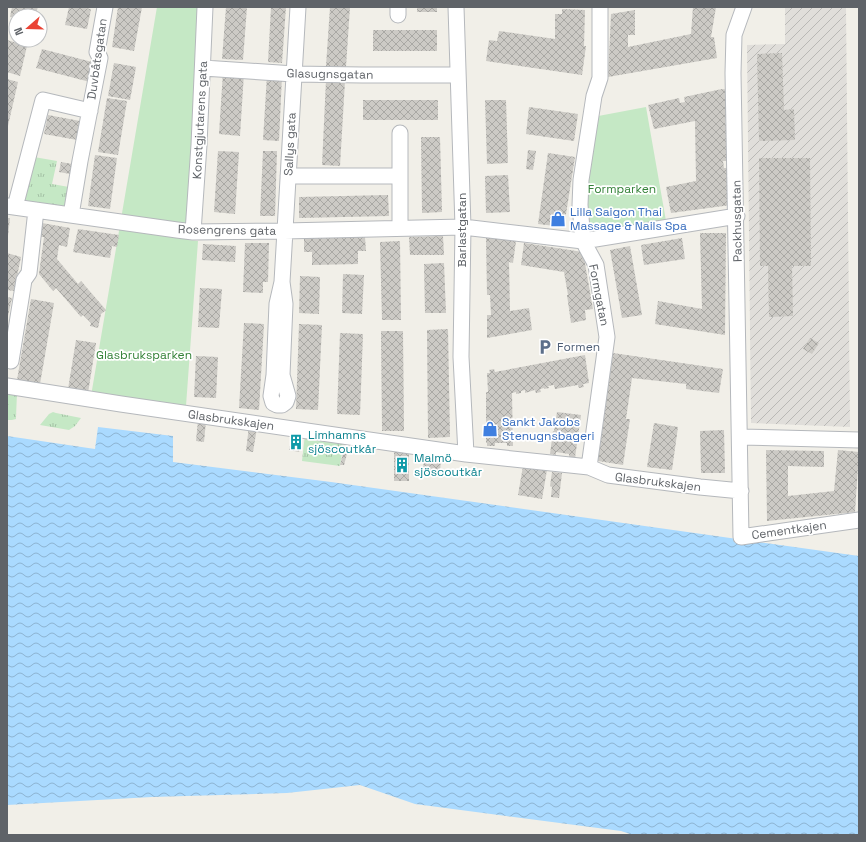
<svg xmlns="http://www.w3.org/2000/svg" width="866" height="842" font-family="'Space Grotesk',sans-serif">
	<style>
		.industrial { fill: url(#industrial-furrows) }
		.grass { fill: url(#grass-tufts) }
		.park { fill: #c5e8c5 }
		.water { fill: url(#water-waves) }
		.building { fill: url(#building-cross-hatch) }
		.lines { fill: none; stroke-linecap: round; stroke-linejoin: round }
		.minor-casing { stroke: #b5b8bc; stroke-width: 17 }
		.minor { stroke: #fff; stroke-width: 15 }
		.labels { text-anchor: middle; dominant-baseline: central; stroke-width: 3.5; stroke-linejoin: round; paint-order: stroke }
		.street-label { font-size: 12px; fill: #5f6368; stroke: #fff }
		.park-label { font-size: 12px; fill: #348238; stroke: #fff }
		.shop-label { font-size: 12px; fill: #366cbe; stroke: #fff; text-anchor: start }
		.service-label { font-size: 12px; fill: #4e5e75; stroke: #fff; text-anchor: start }
		.culture-label { font-size: 12px; fill: #0d838f; stroke: #fff; text-anchor: start }
	</style>
	<defs>
		<pattern id="industrial-furrows" width="10" height="10" patternUnits="userSpaceOnUse"><rect width="10" height="10" fill="#e0deda"/><path d="M-1 1l2-2M0 10L10 0M9 11l2-2" fill="none" stroke="#b9b8b5"/></pattern>
		<pattern id="grass-tufts" width="24" height="20" patternUnits="userSpaceOnUse"><rect width="24" height="20" fill="#c5e8c5"/><path d="M3 7l-1-3M5 7V3M7 7l1-3M15 17l-1-3M17 17v-4M19 17l1-3" fill="none" stroke="#a3c0a4"/></pattern>
		<pattern id="water-waves" width="16" height="10" patternUnits="userSpaceOnUse"><rect width="16" height="10" fill="#aadaff"/><path d="M0 5q4-4 8 0t8 0" fill="none" stroke="#8eb4d2"/></pattern>
		<pattern id="building-cross-hatch" width="8" height="8" patternUnits="userSpaceOnUse"><rect width="8" height="8" fill="#cccac5"/><path d="M0 0l8 8M0 8l8-8" fill="none" stroke="#a9a8a4"/></pattern>
	</defs>
	<rect width="100%" height="100%" fill="#f1efe8"/>
	<path class="industrial" d="M785,7H846L850,427L751,423L747,45L785,44Z"/>
	<path class="grass" d="M34,157L57,161L52,184L69,187L66,207L23,200Z
		M7,392L17,393L16,417V419L12,420H7Z
		M53,412L56,413L81,418L75,426L69,430L40,425L49,414Z
		M305,434L344,440L340,466L302,461Z"/>
	<path class="park" d="M157,7H200L188,240L198,241L186,406L91,396Z
		M646,107L666,221L592,234L586,199L593,117Z"/>
	<path class="water" d="M98,427L173,436V462L331,482L859,556V835H633L621,831L415,804L360,785L287,793L152,797L7,805V436L95,449Z"/>
	<path class="building" d="M12,7H38L35,16H16V18L10,17Z
		M69,7H81L91,9L87,29L65,25Z
		M118,7H142L134,51L112,47Z
		M226,7H247L243,60L222,59Z
		M271,7H286L282,63L268,62Z
		M330,7H350L346,67L326,66Z
		M417,7H437V12H417Z
		M693,7H716L711,37H714L717,58L608,77L611,14L635,10V35H628V47L691,34Z
		M562,9L585,10L584,46H586L582,75L486,61L489,40L497,41L499,31L555,39V14H562Z
		M373,30H437V51H373Z
		M7,40L27,46L20,76L7,72Z
		M42,49L96,63L90,82L36,68Z
		M782,53L784,110L794,109L795,140L759,141L757,54Z
		M114,63L136,67L130,100L108,96Z
		M223,72L244,73L240,136L219,134Z
		M267,75L282,76L279,141L263,140Z
		M7,79L18,82L8,126H7Z
		M326,80L345,81L340,166L322,165Z
		M722,89L730,90L729,115H726L725,124L730,123V161H723L724,168H730L731,205L671,213L666,187L696,181L695,121L654,129L648,105L679,98L680,103L685,102L684,97Z
		M107,98L127,101L118,155L98,152Z
		M363,100H438V120H363Z
		M485,100H506L508,163L487,164Z
		M529,107L578,114L574,141L526,134Z
		M48,115L80,121L77,140L44,134Z
		M421,137H440L442,212L422,213Z
		M528,150L536,151L533,170L526,169Z
		M218,151L239,152L235,214L214,212Z
		M263,151H277L275,216H260Z
		M548,153L575,157L564,227L538,224Z
		M95,155L117,158L110,209L88,206Z
		M759,158H810L811,266H792L793,316L769,317L768,266H760Z
		M61,162L72,164L70,174L59,172Z
		M508,175L510,212L486,213L485,176Z
		M388,195L389,216L299,218V197Z
		M7,218H10L8,236H7Z
		M42,223L70,228L67,247L59,245L57,259L78,284L81,281L106,310L101,314L98,328L90,326L91,323L83,315L81,317L56,288L53,291L39,274L44,237H40Z
		M78,229L119,235L117,247L112,246L110,258L73,252Z
		M700,233H726L725,335L655,324L658,301L702,309Z
		M443,236L444,255H410L409,237Z
		M365,237L366,251H358V264L312,265V252H304V238Z
		M486,237L516,241L513,263L509,262L510,311L529,308L532,330L487,338V315H491L490,295H487Z
		M682,238L685,259L644,265L641,245Z
		M400,241L401,320H382L380,242Z
		M245,243H269L268,282H263V293L243,292Z
		M524,243L583,252L593,309L585,310L586,320L571,323L567,295H568L564,272L521,265Z
		M203,244L236,246L235,262L202,260Z
		M630,246L642,315L622,318L610,250Z
		M7,253L21,257L14,291L7,290Z
		M444,263L446,313H425L424,264Z
		M343,274L364,275L362,314L342,313Z
		M300,276L320,277L319,314L299,313Z
		M200,288L222,289L219,328L198,327Z
		M7,297L12,298L8,316H7Z
		M31,299L54,303L40,384L17,380Z
		M244,323L264,324L259,410L239,408Z
		M299,324L322,325L318,410L296,409Z
		M448,329L450,437L428,438L427,330Z
		M381,331H403L404,431H382Z
		M340,333L363,334L360,415L337,414Z
		M810,338L819,343L812,354L803,349Z
		M76,340L96,343L88,393L68,389Z
		M613,353L723,369L719,393L686,389V384L632,378L626,419H630L623,465L598,461Z
		M585,355L589,383L583,384L584,387L579,388L578,385L555,389L554,385L548,386L549,388L544,389V388L540,389L541,392L536,393L535,390L525,393V390L521,391V393L516,394V392L512,393L513,446H507V443H495V446H487V443H486V392H488L487,373H490L489,370L494,369L495,372Z
		M196,356L218,357L216,398L194,397Z
		M557,412L581,415L575,458L569,457V454L556,452V455L550,454L553,431H554Z
		M198,420L206,421L204,442L196,441Z
		M654,423L678,427L672,470L647,467Z
		M249,426L257,428L253,452L246,451Z
		M724,430L725,473H701L700,431Z
		M293,432L303,435L299,452L289,450Z
		M394,450H409V481H394Z
		M766,450L824,451V467L788,466V496L834,491L838,450L859,452L855,512L767,521Z
		M343,453L347,454L344,465H340Z
		M424,454L441,455L440,475L423,474Z
		M523,466L547,470L542,499L518,495Z
		M552,472L562,473L559,498L551,497L552,487L550,486Z"/>
	<g class="lines">
		<defs>
			<path id="minor" d="M398,7V15
				M456,7L463,227L461,357L466,454
				M744,7L734,35L733,73L741,537L859,520
				M203,68L294,74L362,75H458
				M288,176H400V228
				M400,176V133
				M7,206L177,230L193,232L284,231L463,227L583,241L737,216
				M15,207L43,100L90,111
				M71,215L80,161L100,58L97,52L105,7
				M193,232L199,145L205,7
				M282,282L285,304L282,375L288,396L286,402L282,405H277L273,403L271,396L274,375L277,304L282,282L298,7
				M11,361L24,280L29,273L36,210
				M7,386L121,404L466,454L589,467L608,475L700,487L741,491
				M740,437L859,440
				M589,467L607,337L596,265L583,241L580,205L581,180L594,96L600,78V7"/>
		</defs>
		<use href="#minor" class="minor-casing"/>
		<use href="#minor" class="minor"/>
	</g>
	<defs>
		<symbol id="shop-bare" viewBox="-9 -9 18 18"><path d="M-5-2.5h2.3a2.7 3.5 0 0 1 5.4 0H5L5.5 6h-11ZM-1.5-2.5h3a1.5 2.3 0 0 0-3 0Z" fill="#3f7fe0" stroke="#fff" stroke-width="2.5" paint-order="stroke"/></symbol>
		<symbol id="parking-bare" viewBox="-9 -9 18 18"><path d="M-3.5-5.5H1a3.5 3.5 0 0 1 0 7H-1V5.5H-3.5ZM-1-3.4V-.6H.8a1.4 1.4 0 0 0 0-2.8Z" fill="#5c6f8a" stroke="#fff" stroke-width="2.5" paint-order="stroke"/></symbol>
		<symbol id="building-bare" viewBox="-9 -9 18 18"><path d="M-4-6H4V6H1V3H-1V6H-4ZM-2.5-4.3h1.7v1.8h-1.7ZM.8-4.3h1.7v1.8H.8ZM-2.5-1h1.7V.8h-1.7ZM.8-1h1.7V.8H.8Z" fill="#0f9aa8" stroke="#fff" stroke-width="2.5" paint-order="stroke"/></symbol>
	</defs>
	<g fill-rule="evenodd">
		<use href="#shop-bare" x="547" y="208" width="22" height="22"/>
		<use href="#parking-bare" x="534" y="336" width="22" height="22"/>
		<use href="#shop-bare" x="479" y="418" width="22" height="22"/>
		<use href="#building-bare" x="285" y="431" width="22" height="22"/>
		<use href="#building-bare" x="391" y="454" width="22" height="22"/>
	</g>
	<g class="labels">
		<g class="street-label">
			<text transform="translate(97 59) rotate(-82)">Duvbåtsgatan</text>
			<text transform="translate(330 74) rotate(1)">Glasugnsgatan</text>
			<text transform="translate(200 120) rotate(-87)">Konstgjutarens gata</text>
			<text transform="translate(290 144) rotate(-87)">Sallys gata</text>
			<text transform="translate(737 221) rotate(-91)">Packhusgatan</text>
			<text transform="translate(227 230) rotate(1)">Rosengrens gata</text>
			<text transform="translate(462 230) rotate(-90)">Barlastgatan</text>
			<text transform="translate(599 295) rotate(79)">Formgatan</text>
			<text transform="translate(231 420) rotate(8)">Glasbrukskajen</text>
			<text transform="translate(658 482) rotate(7)">Glasbrukskajen</text>
			<text transform="translate(789 530) rotate(-8)">Cementkajen</text>
		</g>
		<g class="park-label">
			<text x="622" y="189">Formparken</text>
			<text x="144" y="355">Glasbruksparken</text>
		</g>
		<g class="shop-label">
			<text x="570" y="212">Lilla Saigon Thai<tspan x="570" dy="14">Massage &amp; Nails Spa</tspan></text>
			<text x="502" y="422">Sankt Jakobs<tspan x="502" dy="14">Stenugnsbageri</tspan></text>
		</g>
		<g class="service-label">
			<text x="557" y="347">Formen</text>
		</g>
		<g class="culture-label">
			<text x="308" y="435">Limhamns<tspan x="308" dy="14">sjöscoutkår</tspan></text>
			<text x="414" y="458">Malmö<tspan x="414" dy="14">sjöscoutkår</tspan></text>
		</g>
	</g>
	<rect width="866" height="842" fill="none" stroke="#5f6368" stroke-width="16"/>
	<g transform="translate(28 28) rotate(250)"><circle r="19" fill="#ffffff" stroke="#bfc1c3"/>
	<path d="M0-3L7 15L0 10L-7 15Z" fill="#ea4335"/>
	<text y="-6" font-size="11" font-weight="bold" text-anchor="middle" fill="#5f6368">N</text>
	</g>
</svg>
